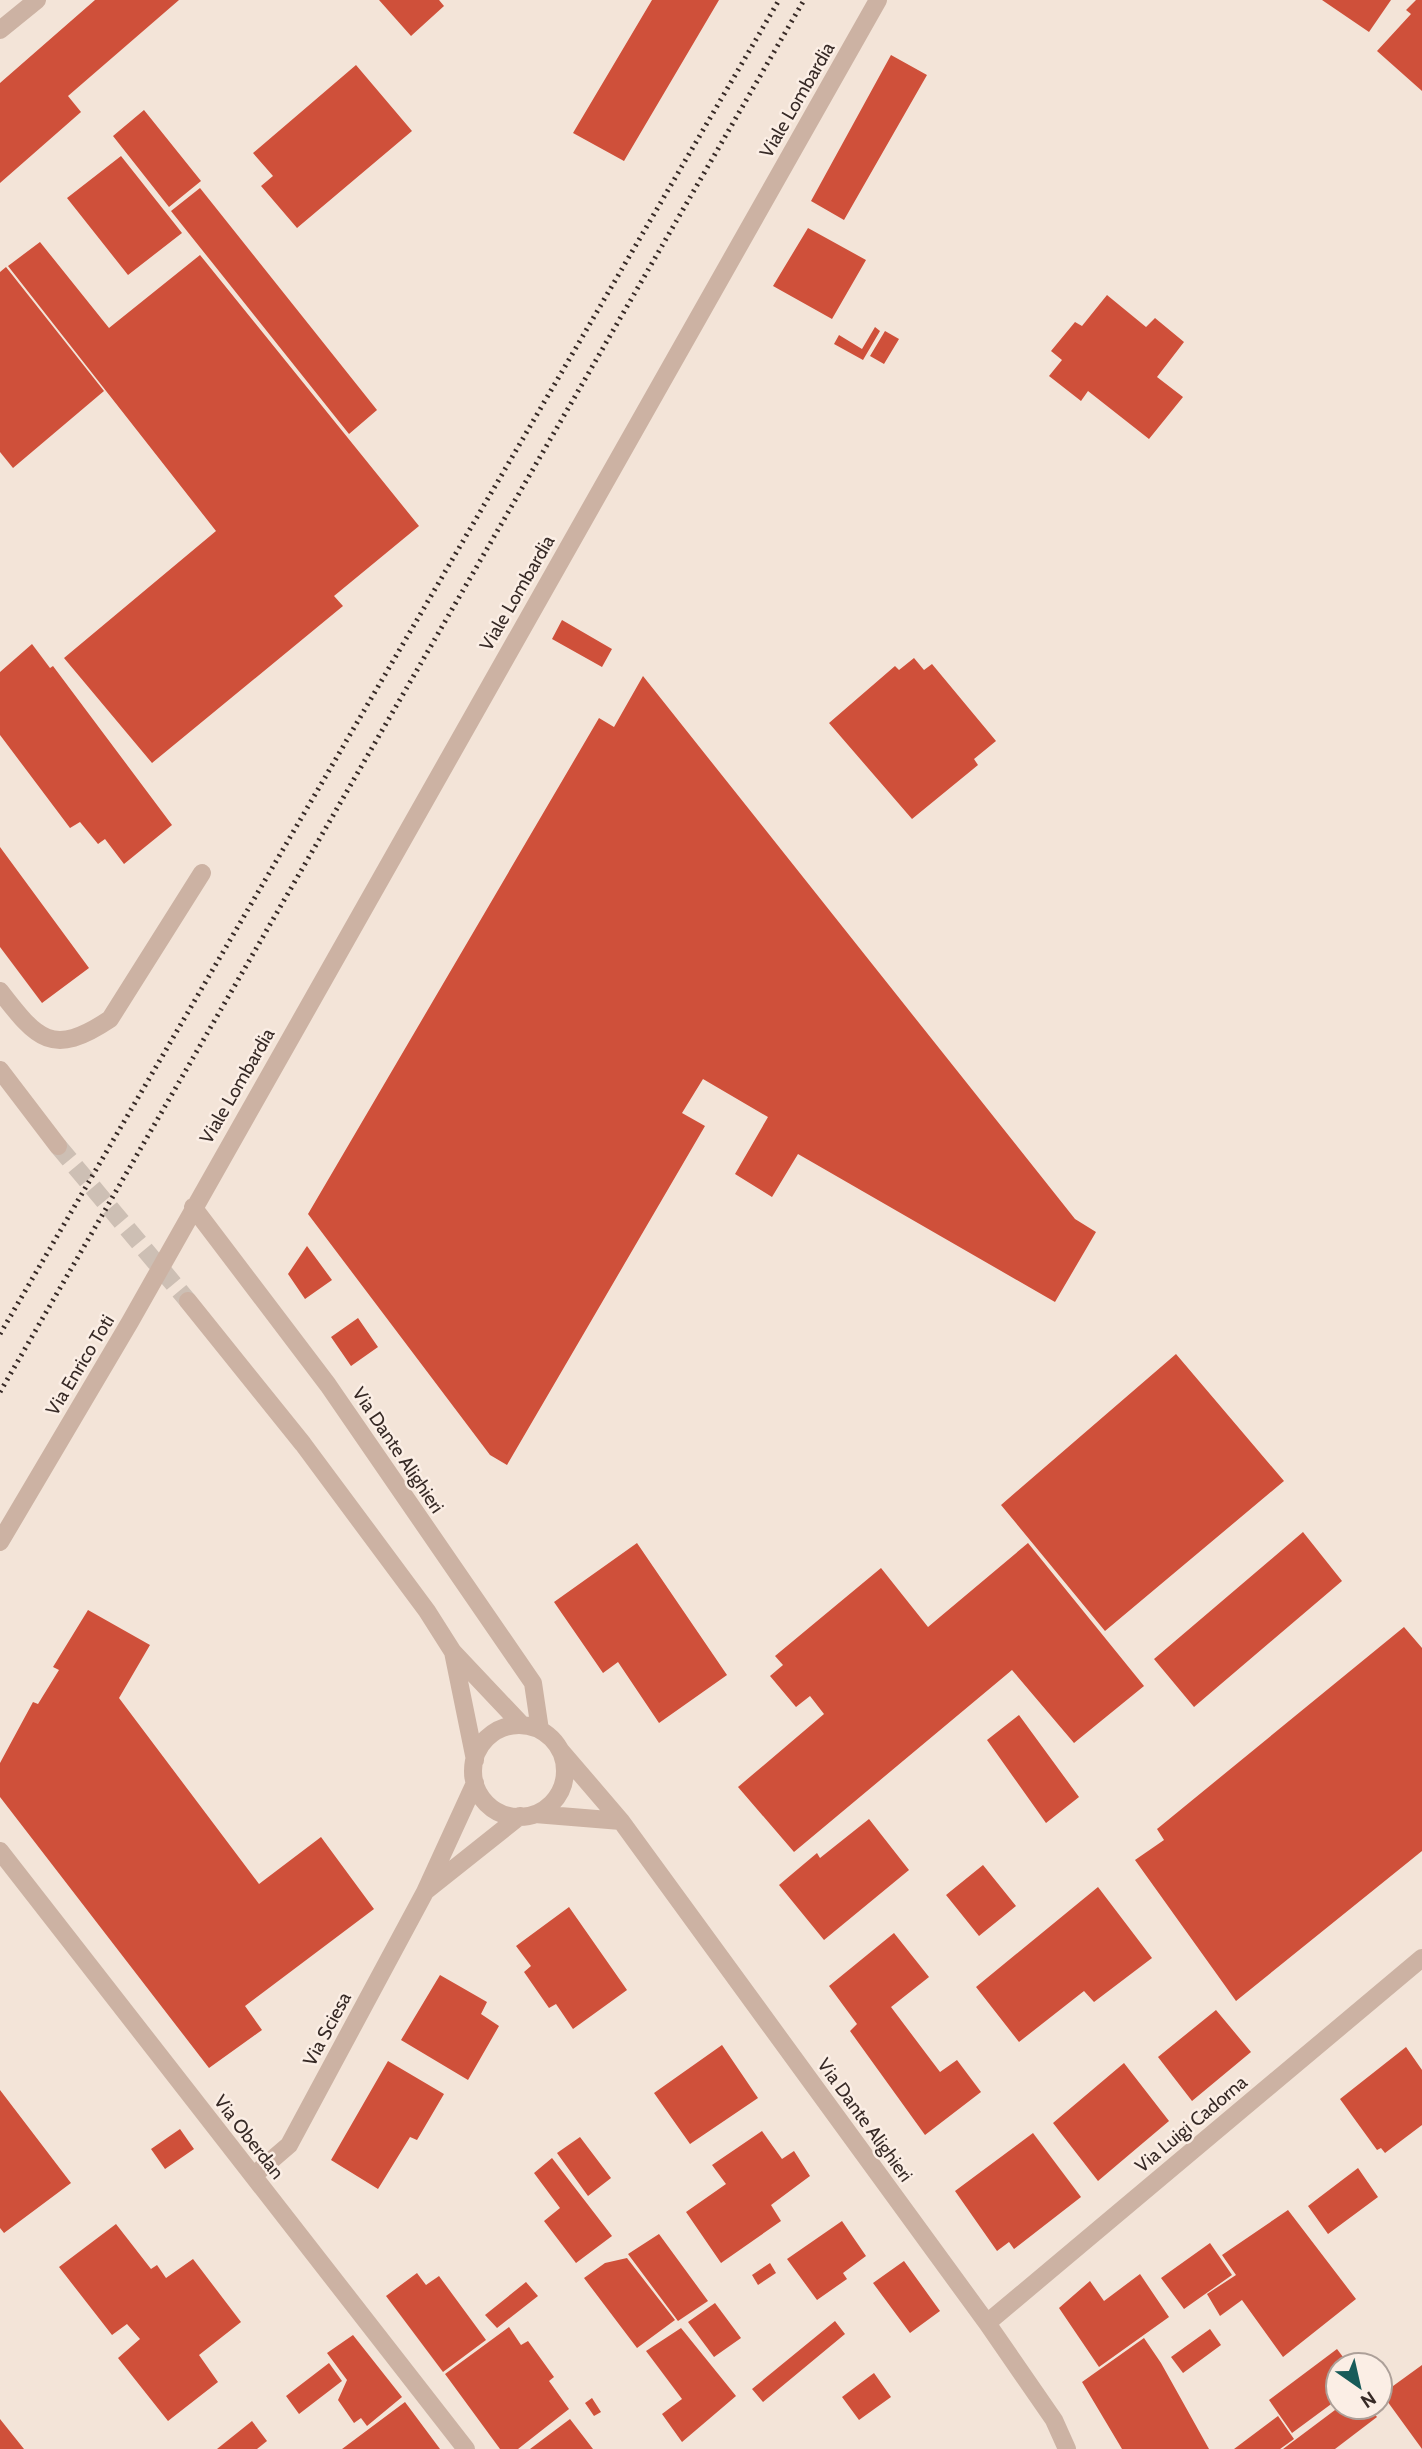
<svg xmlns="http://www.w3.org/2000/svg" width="1422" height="2449" font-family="Cabin,sans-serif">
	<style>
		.building { fill: #cf503a }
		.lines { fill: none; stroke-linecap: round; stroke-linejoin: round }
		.minor-tunnel { stroke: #cdbfb4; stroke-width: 18; stroke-dasharray: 18 9; stroke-linecap: butt }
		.minor { stroke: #ccb2a3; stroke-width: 18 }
		.tertiary { stroke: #ccb2a3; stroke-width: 18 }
		.rail { stroke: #372a26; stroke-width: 5; stroke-dasharray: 2 5; stroke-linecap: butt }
		.labels { text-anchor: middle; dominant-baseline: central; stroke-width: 5; stroke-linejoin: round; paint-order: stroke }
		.street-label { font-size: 19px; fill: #372a26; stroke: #fbeee5 }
	</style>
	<rect width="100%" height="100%" fill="#f3e4d8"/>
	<path class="building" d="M95,0H179L68,96L81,112L0,183V83Z
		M379,0H439L444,6L411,36Z
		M652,0H719L624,161L573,133Z
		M1322,0H1391L1369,32Z
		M1416,0H1422V91L1377,51L1411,14L1406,10Z
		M891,55L927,75L844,220L811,201Z
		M356,65L412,131L297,228L261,186L273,176L253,153Z
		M144,110L201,181L169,207L113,136Z
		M121,156L182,233L128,275L67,198Z
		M200,188L377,410L349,434L171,211Z
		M808,228L866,260L832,319L773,286Z
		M40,242L109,328L200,255L419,526L334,596L343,606L152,763L64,658L216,531L8,266Z
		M6,267L104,391L13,468L0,452V272Z
		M1107,295L1146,327L1155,318L1184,342L1157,377L1183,397L1149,439L1088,391L1081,401L1049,376L1062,360L1051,351L1075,322L1082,326Z
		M875,327L880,331L863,360L834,344L839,335L862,349Z
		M885,331L899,339L884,364L870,356Z
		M562,620L612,649L602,667L552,639Z
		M32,644L50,668L53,666L172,825L124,864L105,839L98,844L80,822L70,828L0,735V672Z
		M914,658L924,670L932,664L996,741L974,759L978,765L912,819L829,723L895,666L899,670Z
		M643,676L1075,1219L1096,1232L1055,1302L798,1154L772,1197L735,1174L768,1117L703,1079L682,1113L705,1126L507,1465L490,1455L308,1214L599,718L614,727Z
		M0,847L89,968L42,1003L0,947Z
		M307,1246L332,1280L305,1299L288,1274Z
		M358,1318L378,1347L351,1366L331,1337Z
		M1176,1354L1284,1481L1105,1631L1001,1505Z
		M1303,1532L1342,1581L1194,1707L1154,1659Z
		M637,1543L727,1675L659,1723L618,1662L603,1673L554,1602Z
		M1028,1543L1144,1686L1074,1743L1012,1670L794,1852L738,1787L824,1714L810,1696L796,1707L770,1676L783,1665L775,1656L881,1568L928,1627Z
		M88,1610L150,1645L119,1698L259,1884L321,1837L374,1909L245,2006L262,2030L209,2068L0,1797V1763L33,1702L38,1704L59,1670L53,1667Z
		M1404,1627L1422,1648V1851L1236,2001L1135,1860L1164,1840L1157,1829Z
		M1019,1715L1079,1797L1046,1823L987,1740Z
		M869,1819L909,1870L824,1940L779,1885L817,1853L820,1858Z
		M983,1865L1016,1906L979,1936L946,1895Z
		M1098,1887L1152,1958L1094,2002L1084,1991L1019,2042L976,1987Z
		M569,1907L627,1990L573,2029L556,2004L549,2008L524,1972L531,1966L516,1946Z
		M894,1933L929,1977L891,2007L940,2072L957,2060L981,2092L925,2135L850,2031L857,2024L829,1986Z
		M440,1975L487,2002L481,2014L499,2026L468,2080L401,2040Z
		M1216,2010L1251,2052L1192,2101L1158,2057Z
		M722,2045L758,2098L690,2144L654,2093Z
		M1406,2047L1422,2070V2125L1385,2153L1381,2148L1377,2150L1340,2099Z
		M388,2061L444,2094L417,2140L410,2137L378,2189L331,2160Z
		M1124,2063L1169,2121L1098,2181L1053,2123Z
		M0,2090L71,2183L4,2233L0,2228Z
		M180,2129L194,2149L165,2169L151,2149Z
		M762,2131L782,2159L794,2151L810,2176L771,2205L781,2221L721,2263L686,2212L726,2184L712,2165Z
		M1033,2133L1081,2197L1014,2249L1009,2242L997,2251L955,2191Z
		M580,2137L611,2178L588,2196L557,2153Z
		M552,2158L612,2236L576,2263L544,2221L560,2208L534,2173Z
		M1358,2168L1378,2197L1328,2234L1308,2206Z
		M1288,2210L1356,2299L1283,2357L1242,2300L1220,2316L1207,2294L1236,2275L1222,2255Z
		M842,2221L866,2256L843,2273L847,2279L817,2300L787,2259Z
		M116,2224L151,2269L157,2265L166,2278L193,2259L241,2322L199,2355L218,2382L168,2421L118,2358L140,2339L127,2324L112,2335L59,2267Z
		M659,2234L708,2301L678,2321L628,2254Z
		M1210,2243L1232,2275L1184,2309L1161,2278Z
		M627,2258L675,2320L637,2348L584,2278L605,2263Z
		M904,2261L940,2311L910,2333L873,2283Z
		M770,2263L776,2273L758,2285L752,2275Z
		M417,2273L426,2285L439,2276L486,2340L443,2372L386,2296Z
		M1140,2274L1169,2317L1099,2367L1059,2308L1090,2281L1104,2301Z
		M526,2282L538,2296L497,2328L485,2315Z
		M715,2303L741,2338L714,2357L688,2322Z
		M835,2321L845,2334L763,2402L752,2389Z
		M509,2327L521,2345L528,2341L554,2377L549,2381L569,2409L518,2449H500L445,2374Z
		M681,2328L736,2396L682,2442L662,2414L682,2399L646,2351Z
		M1210,2329L1221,2345L1183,2373L1171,2357Z
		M353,2335L402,2397L367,2426L361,2418L354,2423L338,2400L347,2380L327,2353Z
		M1144,2338L1161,2363L1209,2449H1122L1082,2382Z
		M1337,2349L1349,2365H1338V2399L1292,2433L1269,2400Z
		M329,2363L342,2381L299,2414L286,2396Z
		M1422,2365V2449L1382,2394Z
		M874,2373L891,2397L859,2420L842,2397Z
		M592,2398L601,2412L594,2416L585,2403Z
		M405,2402L440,2449H342Z
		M1339,2407H1369L1377,2417L1335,2449H1283Z
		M1278,2416L1294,2439L1280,2449H1234Z
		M0,2419L24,2449H0Z
		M570,2419L593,2449H530Z
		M252,2421L267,2441L257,2449H217Z"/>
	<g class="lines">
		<path class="minor-tunnel" d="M58,1146L188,1301"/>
		<path class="minor" d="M0,991C37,1039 52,1058 110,1019L202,873
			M0,1070L58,1146
			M193,1207L328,1385L533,1683L540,1730
			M188,1301L303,1444L427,1611L453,1652L522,1725
			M0,1542L130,1322L878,0
			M453,1652L475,1760
			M473 1771a46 46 0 1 1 92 0a46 46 0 1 1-92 0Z
			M561,1751L621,1821L987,2323L1054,2420L1067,2449
			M535,1814L621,1821
			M0,1851L466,2449
			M427,1890L520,1816
			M253,2176L289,2145L425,1892L475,1783
			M987,2323L1422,1958"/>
		<path class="tertiary" d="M0,30L37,0"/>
		<path class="rail" d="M0,1334L779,0
			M0,1392L804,0"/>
	</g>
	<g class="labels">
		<g class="street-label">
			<text transform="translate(797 100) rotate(-60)">Viale Lombardia</text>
			<text transform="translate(517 593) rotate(-60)">Viale Lombardia</text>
			<text transform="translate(237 1086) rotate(-60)">Viale Lombardia</text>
			<text transform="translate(80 1365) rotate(-59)">Via Enrico Toti</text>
			<text transform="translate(398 1450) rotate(56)">Via Dante Alighieri</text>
			<text transform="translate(327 2029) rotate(-62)">Via Sciesa</text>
			<text transform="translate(865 2120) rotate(54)">Via Dante Alighieri</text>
			<text transform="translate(1191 2124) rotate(-40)">Via Luigi Cadorna</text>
			<text transform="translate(249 2137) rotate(52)">Via Oberdan</text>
		</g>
	</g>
	<g transform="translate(1359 2386) rotate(146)"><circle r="33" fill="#fbeee5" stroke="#ada099" stroke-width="2"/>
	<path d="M0-5L12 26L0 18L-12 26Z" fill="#185b59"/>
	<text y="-10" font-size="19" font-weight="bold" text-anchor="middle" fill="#372a26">N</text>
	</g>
</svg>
